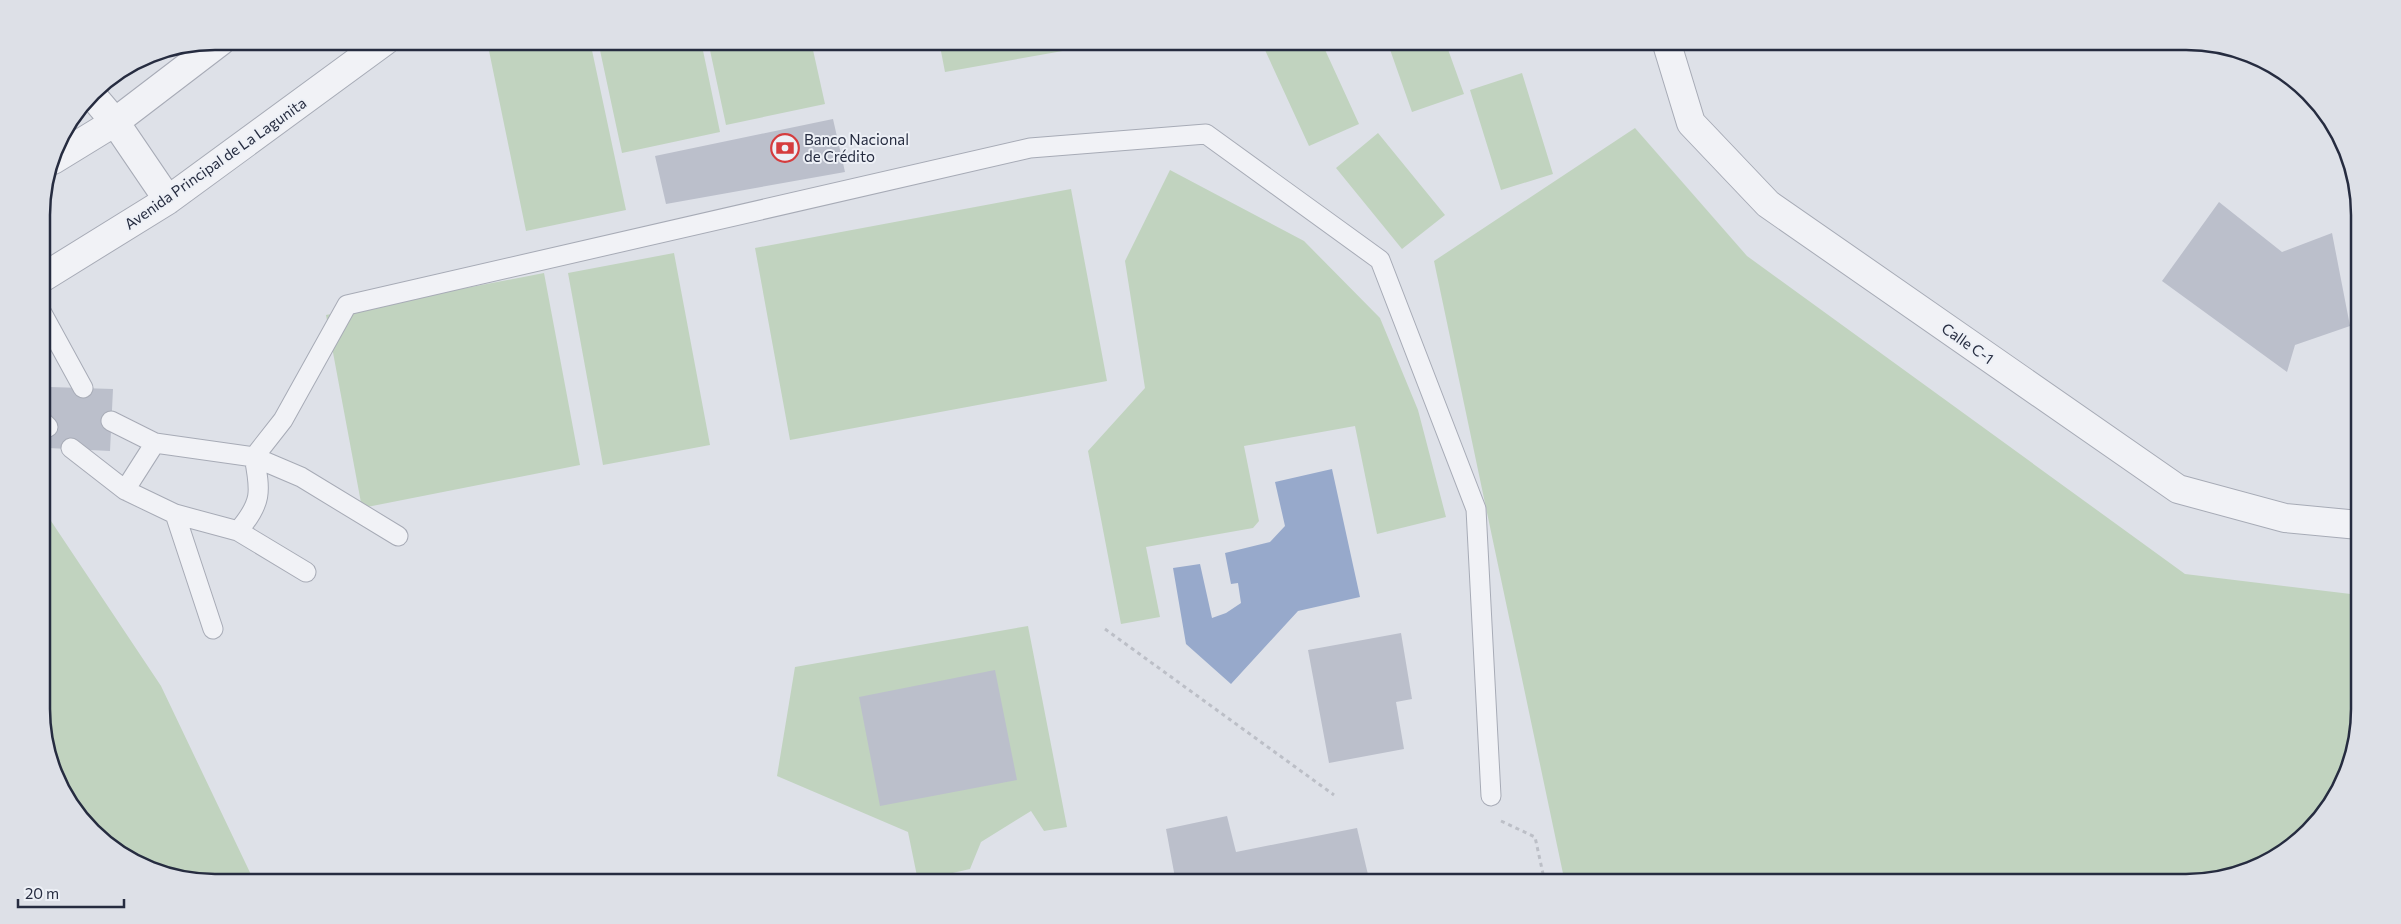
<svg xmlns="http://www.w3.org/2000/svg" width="2401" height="924" font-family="Commissioner,sans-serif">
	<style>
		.green { fill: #c1d3bf }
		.water { fill: #97a9cb }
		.building { fill: #bbbfcb }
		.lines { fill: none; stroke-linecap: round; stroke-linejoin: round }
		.lane-casing { stroke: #a7abb6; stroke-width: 21 }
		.street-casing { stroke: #a7abb6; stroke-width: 30 }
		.path { stroke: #bcbfc7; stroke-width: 3; stroke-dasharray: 4 4; stroke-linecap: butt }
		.lane { stroke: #f1f2f6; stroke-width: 19 }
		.street { stroke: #f1f2f6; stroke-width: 28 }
		.labels { text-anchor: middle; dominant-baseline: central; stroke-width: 4; stroke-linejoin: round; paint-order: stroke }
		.poi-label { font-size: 15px; fill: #262c40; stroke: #edf0f6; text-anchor: start }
		.street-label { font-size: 15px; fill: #262c40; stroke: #edf0f6 }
		.rim { fill: none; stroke: #262c40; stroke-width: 2.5 }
	</style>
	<rect width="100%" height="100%" fill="#dee1e8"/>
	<path class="green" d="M487,41H590L626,210L526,231Z
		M598,41H701L720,132L622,153Z
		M708,41H811L825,104L726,125Z
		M939,41H1119L945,72Z
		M1285,41H1321L1359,124L1309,146L1265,50Z
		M1387,41H1445L1464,94L1412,112Z
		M1522,73L1553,174L1501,190L1470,90Z
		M1635,128L1747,256L2185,574L2359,595L2360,709L2351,765L2330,806L2292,847L2242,873L2197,882L1565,883L1434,261Z
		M1378,133L1445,215L1402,249L1336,168Z
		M1170,170L1304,241L1380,318L1418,410L1446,517L1377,534L1355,426L1244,446L1259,521L1253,528L1146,547L1160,617L1121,624L1088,451L1145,388L1125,261Z
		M1071,189L1107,381L790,440L755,248Z
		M674,253L710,445L603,465L568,273Z
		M544,273L580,465L362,508L326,315Z
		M43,509L161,686L255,883H215L159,874L85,824L45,743Z
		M1028,626L1067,827L1044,831L1031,811L981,842L970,869L918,881L908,832L777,776L795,667Z"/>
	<path class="water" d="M1332,469L1360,597L1298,611L1231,684L1186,644L1173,568L1200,564L1212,618L1226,613L1241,603L1238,583L1231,584L1225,553L1270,542L1285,526L1275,482Z"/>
	<path class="building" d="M833,119L845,172L666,204L655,156Z
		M2219,202L2282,252L2332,233L2350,326L2295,345L2287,372L2162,281Z
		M50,387L113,389L110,451L48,448Z
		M1401,633L1412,699L1396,702L1404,749L1329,763L1308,650Z
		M995,670L1017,780L880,806L859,697Z
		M1227,816L1236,852L1357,828L1370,883H1176L1166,829Z"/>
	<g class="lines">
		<defs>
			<path id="lane" d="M42,313L83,388
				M111,421L155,443L254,457L301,477L398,536
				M43,422L48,427
				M71,448L125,490L175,514L238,531L306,572
				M125,490L155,443
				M175,514L213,629
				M238,531C262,503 261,492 254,457L283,420L347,305L1030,148L1206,134L1380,260L1476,509L1491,796"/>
			<path id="street" d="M1666,41L1691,123L1768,204L2178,489L2285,518L2359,525
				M92,95L115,122L168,200
				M53,160L115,122L221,41
				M42,278L168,200L385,41"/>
		</defs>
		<use href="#lane" class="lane-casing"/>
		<use href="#street" class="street-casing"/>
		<path class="path" d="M1105,629L1334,795
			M1501,821L1535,837L1545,883"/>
		<use href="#lane" class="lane"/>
		<use href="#street" class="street"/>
	</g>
	<defs>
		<symbol id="bank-ring" viewBox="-11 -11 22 22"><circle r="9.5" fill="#edf0f6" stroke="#d53c3e" stroke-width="1.5"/><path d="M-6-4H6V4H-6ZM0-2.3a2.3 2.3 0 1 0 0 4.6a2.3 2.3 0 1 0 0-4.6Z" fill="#d53c3e"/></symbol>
	</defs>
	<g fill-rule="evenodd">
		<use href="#bank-ring" x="769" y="132" width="32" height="32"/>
	</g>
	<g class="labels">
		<g class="poi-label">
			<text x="804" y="139">Banco Nacional<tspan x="804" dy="17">de Crédito</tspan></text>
		</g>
		<g class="street-label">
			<text transform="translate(215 163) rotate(-35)">Avenida Principal de La Lagunita</text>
			<text transform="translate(1968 343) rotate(35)">Calle C-1</text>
		</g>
	</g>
	<path d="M0 0H2401V924H0ZM215 50H2186A165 165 0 0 1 2351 215V709A165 165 0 0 1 2186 874H215A165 165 0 0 1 50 709V215A165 165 0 0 1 215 50Z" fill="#dde0e7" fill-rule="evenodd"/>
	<path class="rim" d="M215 50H2186A165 165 0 0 1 2351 215V709A165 165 0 0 1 2186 874H215A165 165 0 0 1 50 709V215A165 165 0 0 1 215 50Z"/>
	<path d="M18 899v8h106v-8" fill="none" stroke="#262c40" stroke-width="2.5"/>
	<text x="25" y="899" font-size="15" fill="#262c40" stroke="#edf0f6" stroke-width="4" paint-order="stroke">20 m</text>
</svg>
